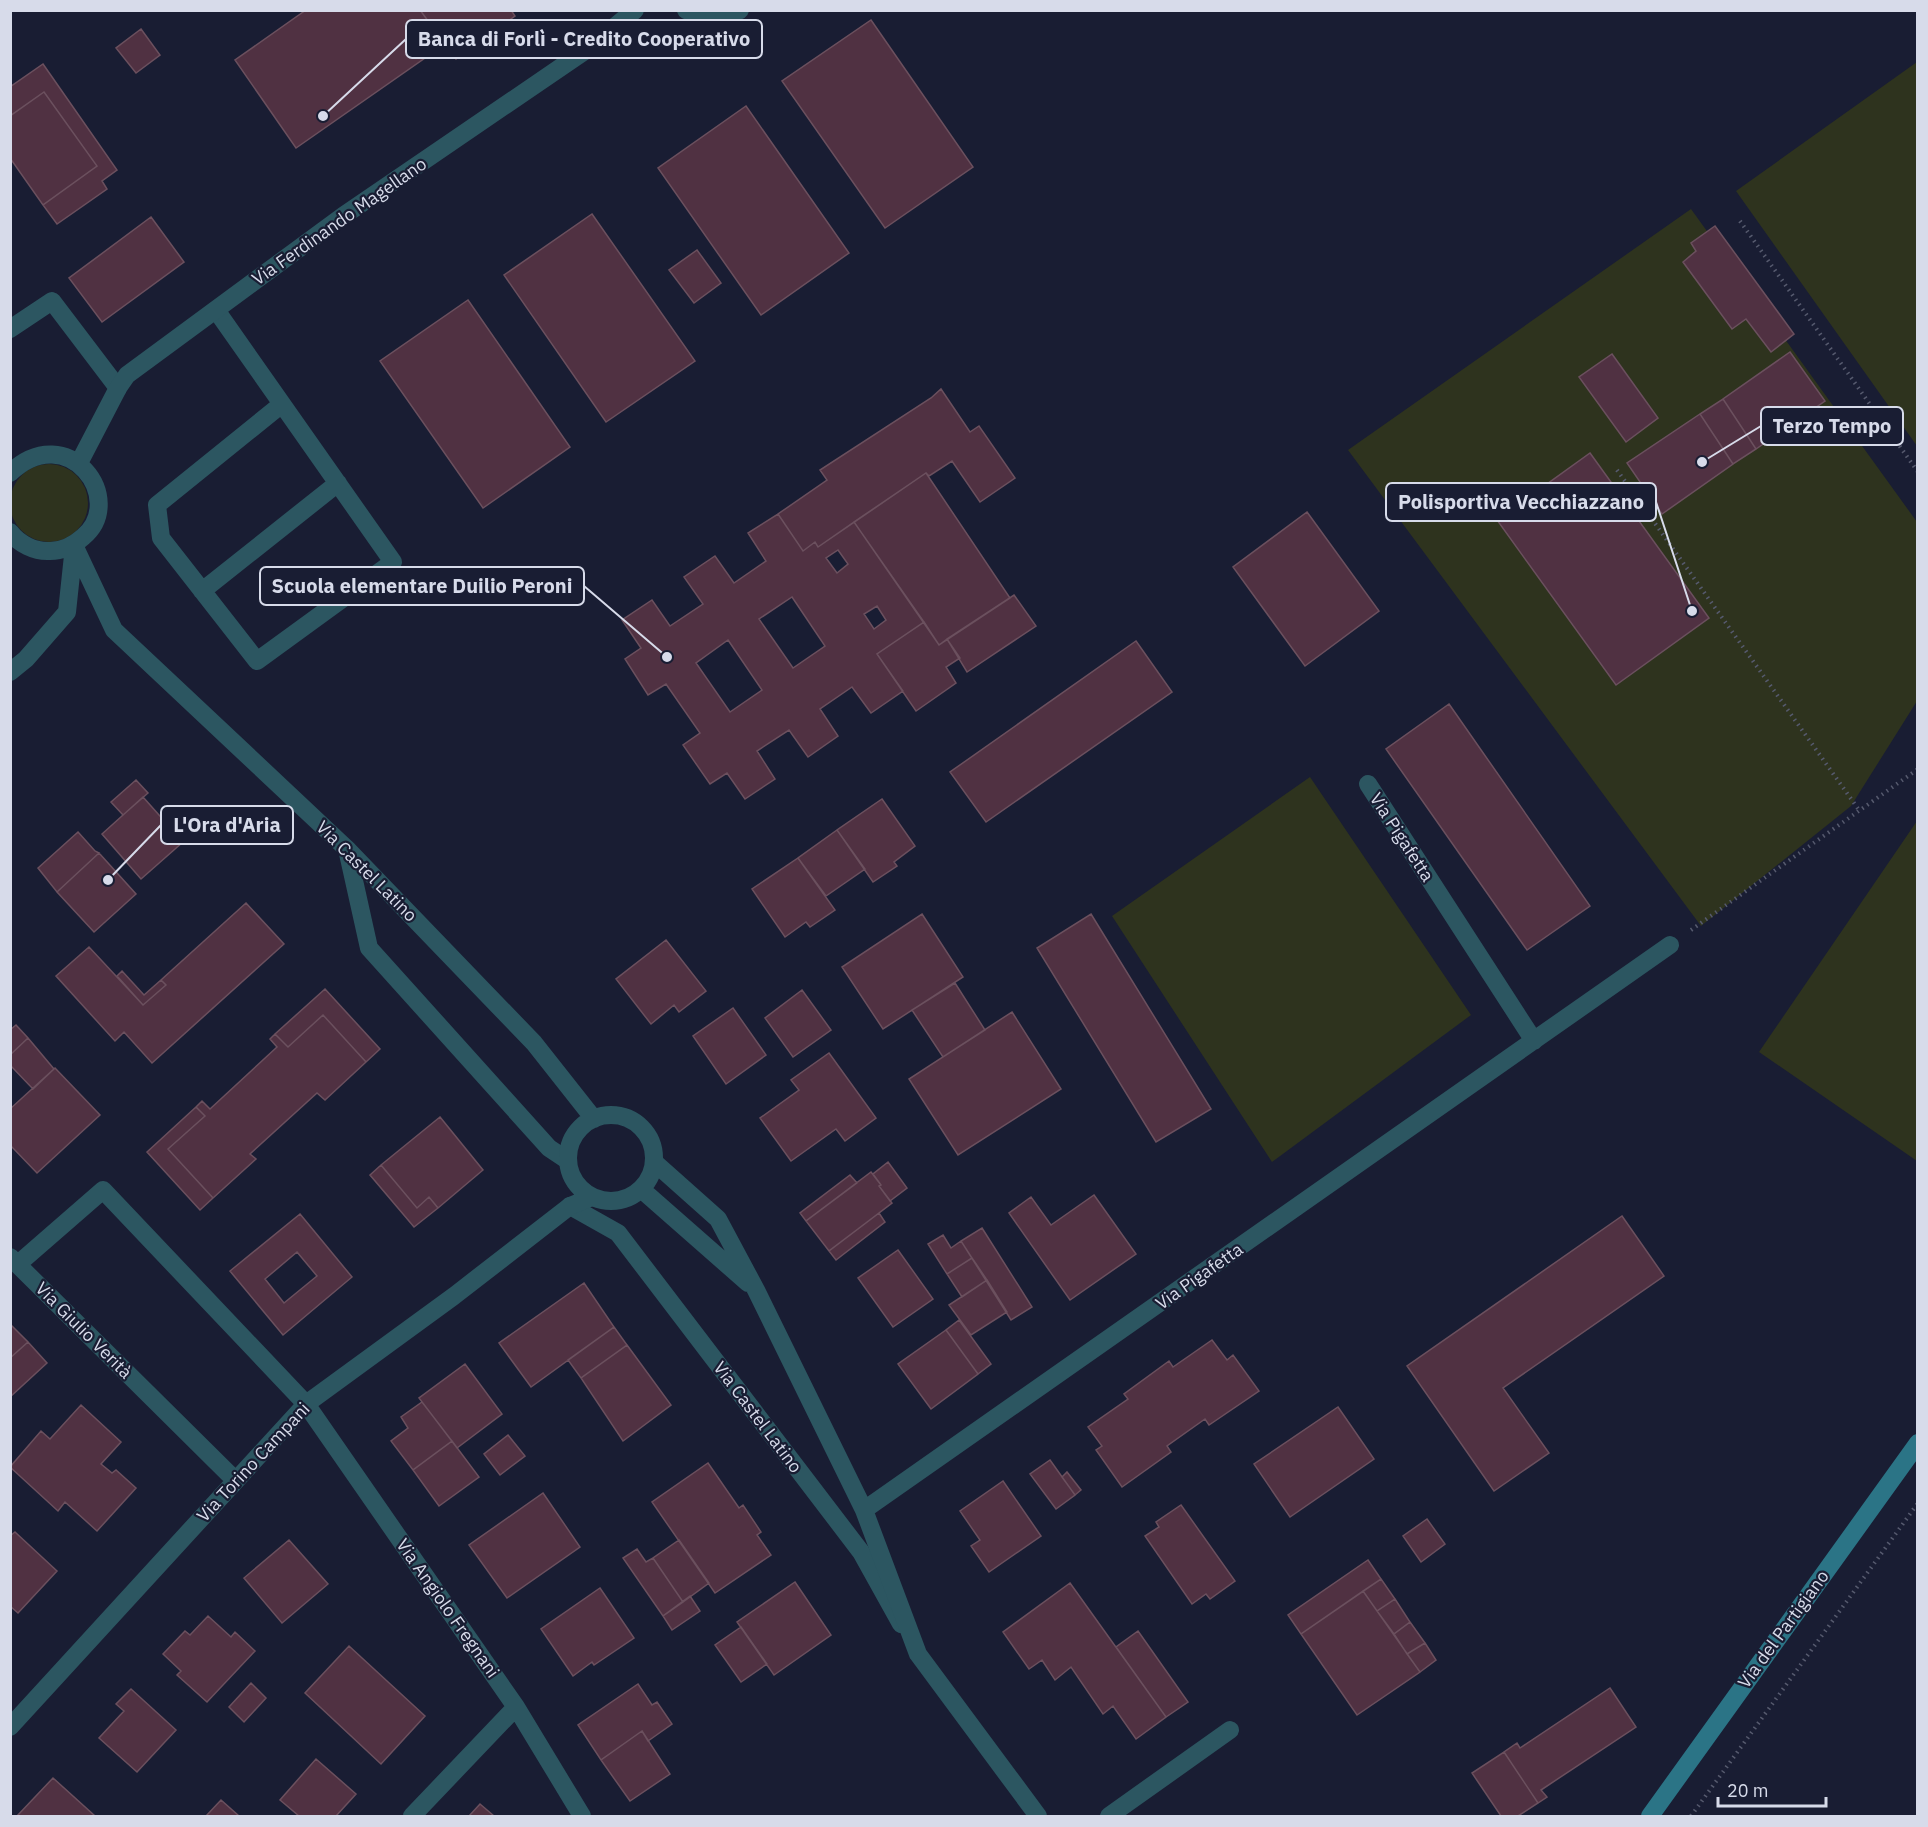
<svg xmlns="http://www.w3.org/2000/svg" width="1928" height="1827" font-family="'IBM Plex Sans',sans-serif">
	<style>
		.green { fill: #2e331e }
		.building { fill: #503142; stroke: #6b505e; stroke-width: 1.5; fill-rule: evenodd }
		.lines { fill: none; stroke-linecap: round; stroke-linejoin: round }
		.path { stroke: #565a6e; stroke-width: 4; stroke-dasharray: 1.5 4.5; stroke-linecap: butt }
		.lane { stroke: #2c5661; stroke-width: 18 }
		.street { stroke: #2c5661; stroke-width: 18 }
		.secondary { stroke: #2b7486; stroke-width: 18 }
		.labels { text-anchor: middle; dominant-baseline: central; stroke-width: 4.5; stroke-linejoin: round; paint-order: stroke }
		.street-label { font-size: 18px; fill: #d7dbea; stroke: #191d33 }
		.leader { fill: none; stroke: #d7dbea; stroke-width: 2 }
		.callout-dot { fill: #d7dbea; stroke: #191d33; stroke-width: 2 }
		.callout { fill: #191d33; stroke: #d7dbea; stroke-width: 2 }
		.callout-label { font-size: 20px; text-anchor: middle; font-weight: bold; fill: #d7dbea }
	</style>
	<rect width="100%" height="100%" fill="#191d33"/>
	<path class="green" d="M1917,62V446L1736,191Z
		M1691,209L1917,522V701L1851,806L1701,926L1348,450Z
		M10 503a39 39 0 1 1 78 0a39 39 0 1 1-78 0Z
		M1310,777L1471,1015L1272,1162L1112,916Z
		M1917,821L1918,1161H1917L1759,1052Z"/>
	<path class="building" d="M306,10H420L445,44L296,148L235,60Z
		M420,10H511L515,16L456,59Z
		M871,20L973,167L885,228L782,81Z
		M141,29L160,55L136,73L116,48Z
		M43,64L117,170L102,181L107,189L57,224L43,205L97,166L44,92L10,116V87Z
		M44,92L97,166L43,205L10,158V116Z
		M746,106L849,253L761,315L658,168Z
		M592,214L695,361L606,422L504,275Z
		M151,217L184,262L102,322L69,278Z
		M1715,226L1794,334L1771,352L1746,319L1732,329L1683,262L1696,251L1691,243Z
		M697,250L721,283L694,303L669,270Z
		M468,300L570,447L483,508L380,361Z
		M1790,352L1825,401L1756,449L1723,399Z
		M1612,354L1658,418L1626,442L1579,377Z
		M941,389L970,432L979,426L1015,478L980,502L952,461L929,476L926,473L818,547L815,542L803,551L778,514L827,480L820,470L931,398Z
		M1723,399L1756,449L1733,464L1700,414Z
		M1700,414L1733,464L1662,514L1627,463Z
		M1590,453L1709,618L1616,685L1497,520Z
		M926,473L1010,598L939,645L854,522Z
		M1307,512L1379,611L1305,666L1233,567Z
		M778,514L803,551L815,542L818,547L854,522L924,622L877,654L903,691L871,713L852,687L820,709L838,736L808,757L789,730L757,751L775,779L745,799L727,773L710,784L683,745L700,733L666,684L648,695L625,659L641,648L622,620L652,600L670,626L703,604L684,577L715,556L734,583L766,561L748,533ZM838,550L848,564L837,573L826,558ZM792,597L825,646L793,668L759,619ZM877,606L886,620L874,629L864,614ZM728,640L762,690L730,712L696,663Z
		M1014,595L1036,626L967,672L947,639Z
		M924,622L939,645L947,639L960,658L946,667L956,683L916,711L877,654Z
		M1136,641L1172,692L986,822L950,772Z
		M1449,704L1590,906L1527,950L1386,749Z
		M136,780L148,793L123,815L111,802Z
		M143,797L183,842L141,879L102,834Z
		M882,799L915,846L894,862L897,866L873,882L837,830Z
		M837,830L865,869L826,896L798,858Z
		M78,832L95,851L99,853L57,892L38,868Z
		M99,853L136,894L94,932L57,892Z
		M798,858L835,910L810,927L806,922L785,937L752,889Z
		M246,903L284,944L152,1063L124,1032L115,1041L56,976L89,947L143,1005L166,985L161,980Z
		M922,914L963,977L883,1029L842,967Z
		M1091,914L1211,1109L1156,1142L1037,948Z
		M666,940L706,991L679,1012L674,1005L651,1024L616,979Z
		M122,971L144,995L161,980L166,985L143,1005L117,976Z
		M955,983L985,1030L943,1057L912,1010Z
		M325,989L380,1049L366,1062L323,1015L288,1047L275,1034Z
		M802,990L831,1030L793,1057L765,1018Z
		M733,1008L766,1055L726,1084L693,1036Z
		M1012,1012L1061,1089L958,1155L909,1079Z
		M323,1015L366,1062L325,1100L317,1093L250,1154L256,1159L213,1198L168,1149L205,1116L196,1107L202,1101L210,1109L277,1047L270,1039L275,1034L288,1047Z
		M16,1025L28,1038L10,1055V1030Z
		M28,1038L54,1069L33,1089L10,1065V1055Z
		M829,1053L876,1118L845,1141L836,1129L791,1161L760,1118L799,1090L791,1080Z
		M55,1068L100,1115L37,1173L10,1145V1109Z
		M196,1107L205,1116L168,1149L213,1198L200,1210L147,1152Z
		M440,1117L483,1170L438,1208L429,1197L417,1208L381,1165Z
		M888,1162L907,1188L890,1201L879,1186L881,1185L873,1174Z
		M381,1165L417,1208L429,1197L438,1208L414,1227L370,1175Z
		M871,1172L881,1185L879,1186L892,1203L829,1251L806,1221Z
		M850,1175L857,1183L806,1221L800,1213Z
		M1094,1195L1136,1254L1070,1300L1009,1213L1031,1197L1051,1225Z
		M879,1213L885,1222L836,1260L829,1251Z
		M300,1214L352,1277L283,1335L230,1271ZM297,1252L317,1276L284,1303L265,1279Z
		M1622,1216L1664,1276L1503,1388L1549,1453L1494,1491L1407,1366Z
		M982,1228L1032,1307L1011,1320L961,1241Z
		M943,1235L951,1248L961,1241L972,1258L947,1274L928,1244Z
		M898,1250L933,1299L893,1327L858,1278Z
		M972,1258L987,1280L962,1297L947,1274Z
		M987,1280L1007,1312L971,1335L949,1305Z
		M584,1283L614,1327L531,1387L499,1343Z
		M959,1320L991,1364L978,1374L946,1330Z
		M10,1324L28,1342L10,1358Z
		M614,1327L627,1345L581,1378L568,1360Z
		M946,1330L978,1374L931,1409L898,1364Z
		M1212,1340L1227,1360L1233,1355L1259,1391L1209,1425L1205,1419L1167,1446L1171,1452L1122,1487L1096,1450L1102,1446L1088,1427L1128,1399L1124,1394L1169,1361L1173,1367Z
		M28,1342L47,1363L10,1397V1358Z
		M627,1345L671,1405L623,1441L581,1378Z
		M465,1364L502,1414L457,1448L419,1398Z
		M422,1402L452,1441L413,1470L391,1441L408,1428L401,1417Z
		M81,1405L121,1442L101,1464L112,1473L116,1470L136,1488L97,1531L65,1502L58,1511L10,1467L41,1431L50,1439Z
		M1338,1407L1374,1459L1290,1517L1254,1464Z
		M508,1435L525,1456L500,1475L484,1454Z
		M452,1441L479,1477L439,1506L413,1470Z
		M1050,1460L1075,1495L1056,1509L1030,1474Z
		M708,1463L739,1508L743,1505L761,1532L757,1535L771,1555L715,1593L652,1502Z
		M1067,1472L1081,1490L1075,1495L1062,1477Z
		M1003,1481L1041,1536L989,1572L971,1546L980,1540L960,1511Z
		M543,1493L580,1547L507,1598L469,1545Z
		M1181,1505L1235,1581L1210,1599L1206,1594L1192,1604L1145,1536L1159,1527L1156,1522Z
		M1427,1519L1445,1544L1421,1562L1403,1536Z
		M15,1532L57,1571L18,1613L10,1606V1536Z
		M289,1540L328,1584L282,1623L244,1578Z
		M679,1540L709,1583L683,1602L653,1558Z
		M637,1549L646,1562L653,1558L683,1602L663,1616L623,1558Z
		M1368,1560L1381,1579L1301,1634L1288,1615Z
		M1381,1579L1395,1599L1377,1611L1363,1591Z
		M795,1582L831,1635L774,1675L737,1622Z
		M1070,1583L1166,1717L1136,1739L1113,1706L1103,1714L1071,1667L1055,1680L1042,1660L1029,1669L1003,1632Z
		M600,1588L634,1638L594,1665L592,1662L573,1676L541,1629Z
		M1363,1591L1420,1672L1357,1715L1301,1634Z
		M690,1596L700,1611L672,1630L663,1616Z
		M1395,1599L1410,1622L1394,1634L1377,1611Z
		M208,1616L231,1637L235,1632L255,1651L207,1702L177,1675L181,1671L163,1654L185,1631L190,1635Z
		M1410,1622L1425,1643L1407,1654L1394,1634Z
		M741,1627L767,1664L741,1682L715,1645Z
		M1138,1631L1188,1702L1166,1717L1116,1647Z
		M1425,1643L1436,1660L1420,1672L1407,1654Z
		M349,1646L425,1716L381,1764L305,1693Z
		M251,1683L266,1698L244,1722L229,1707Z
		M638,1684L652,1705L657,1702L672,1724L648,1741L642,1731L601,1760L578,1725Z
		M1610,1688L1636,1727L1541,1790L1547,1797L1538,1803L1504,1752L1517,1743L1520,1748Z
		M131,1689L176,1730L137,1772L99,1738L124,1711L116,1704Z
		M642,1731L670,1774L630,1801L601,1760Z
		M1504,1752L1538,1803L1518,1816H1501L1472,1773Z
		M316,1759L356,1794L336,1816H299L280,1800Z
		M53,1778L95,1816H17Z
		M221,1800L239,1816H206Z
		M480,1804L494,1816H469Z"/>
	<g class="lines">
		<path class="path" d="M1740,221L1918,472
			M1617,470L1859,810
			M1691,930L1918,769
			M1691,1816L1918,1503"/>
		<path class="lane" d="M216,310L393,562L257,661L161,538L157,505L282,404
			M10,329L52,301L118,388
			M202,591L338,483
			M347,849L369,948L549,1148L567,1160
			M570,1206L618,1233L861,1552L901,1624"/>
		<path class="street" d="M686,10C705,20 722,21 740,10
			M79,463L118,388L127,375L343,216L589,48L635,10
			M10,473C68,418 128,500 83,537C73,546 63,551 50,551C35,552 19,544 10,532
			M74,545L114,630L347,849L534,1043L594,1119
			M10,672L26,659L67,612L74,546
			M1368,784L1534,1041
			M568 1158a43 43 0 1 1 86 0a43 43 0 1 1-86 0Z
			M654,1162L718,1219L756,1290L864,1510L918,1654L1038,1816
			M641,1189L748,1283
			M10,1257L235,1480
			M18,1264L103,1190L306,1404L516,1707L582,1816
			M864,1510L1670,945
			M10,1727L306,1404L454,1296L570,1206L592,1197
			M412,1816L516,1707
			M1109,1816L1230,1730"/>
		<path class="secondary" d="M1650,1816L1918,1443"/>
	</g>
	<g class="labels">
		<g class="street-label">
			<text transform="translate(339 221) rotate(-35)">Via Ferdinando Magellano</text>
			<text transform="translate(1402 837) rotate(57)">Via Pigafetta</text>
			<text transform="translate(367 871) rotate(45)">Via Castel Latino</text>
			<text transform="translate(1199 1276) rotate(-35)">Via Pigafetta</text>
			<text transform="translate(84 1330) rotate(45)">Via Giulio Verità</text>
			<text transform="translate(758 1417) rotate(53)">Via Castel Latino</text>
			<text transform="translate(253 1462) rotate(-47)">Via Torino Campani</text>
			<text transform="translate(448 1608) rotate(55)">Via Angiolo Fregnani</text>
			<text transform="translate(1783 1629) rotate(-54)">Via del Partigiano</text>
		</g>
	</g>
	<path class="leader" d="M323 116L406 39M1702 462L1761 426M1692 611L1656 502M667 657L584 586M108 880L161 825"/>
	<g class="callout-dot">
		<circle cx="323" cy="116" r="6"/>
		<circle cx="1702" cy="462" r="6"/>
		<circle cx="1692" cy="611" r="6"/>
		<circle cx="667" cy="657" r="6"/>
		<circle cx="108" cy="880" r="6"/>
	</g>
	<g class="callout">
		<rect x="406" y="20" width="356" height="38" rx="6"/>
		<rect x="1761" y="407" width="142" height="38" rx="6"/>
		<rect x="1386" y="483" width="270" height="38" rx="6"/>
		<rect x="260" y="567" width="324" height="38" rx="6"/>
		<rect x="161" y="806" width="132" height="38" rx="6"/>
	</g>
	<g class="callout-label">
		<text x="584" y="46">Banca di Forlì - Credito Cooperativo</text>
		<text x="1832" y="433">Terzo Tempo</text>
		<text x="1521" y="509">Polisportiva Vecchiazzano</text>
		<text x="422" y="593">Scuola elementare Duilio Peroni</text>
		<text x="227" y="832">L'Ora d'Aria</text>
	</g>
	<rect width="1928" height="1827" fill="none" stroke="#d7dbea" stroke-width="24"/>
	<path d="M1718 1797v9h108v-9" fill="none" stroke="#d7dbea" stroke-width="3"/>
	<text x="1727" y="1797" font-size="18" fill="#d7dbea" stroke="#191d33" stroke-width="4.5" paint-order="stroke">20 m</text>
</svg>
